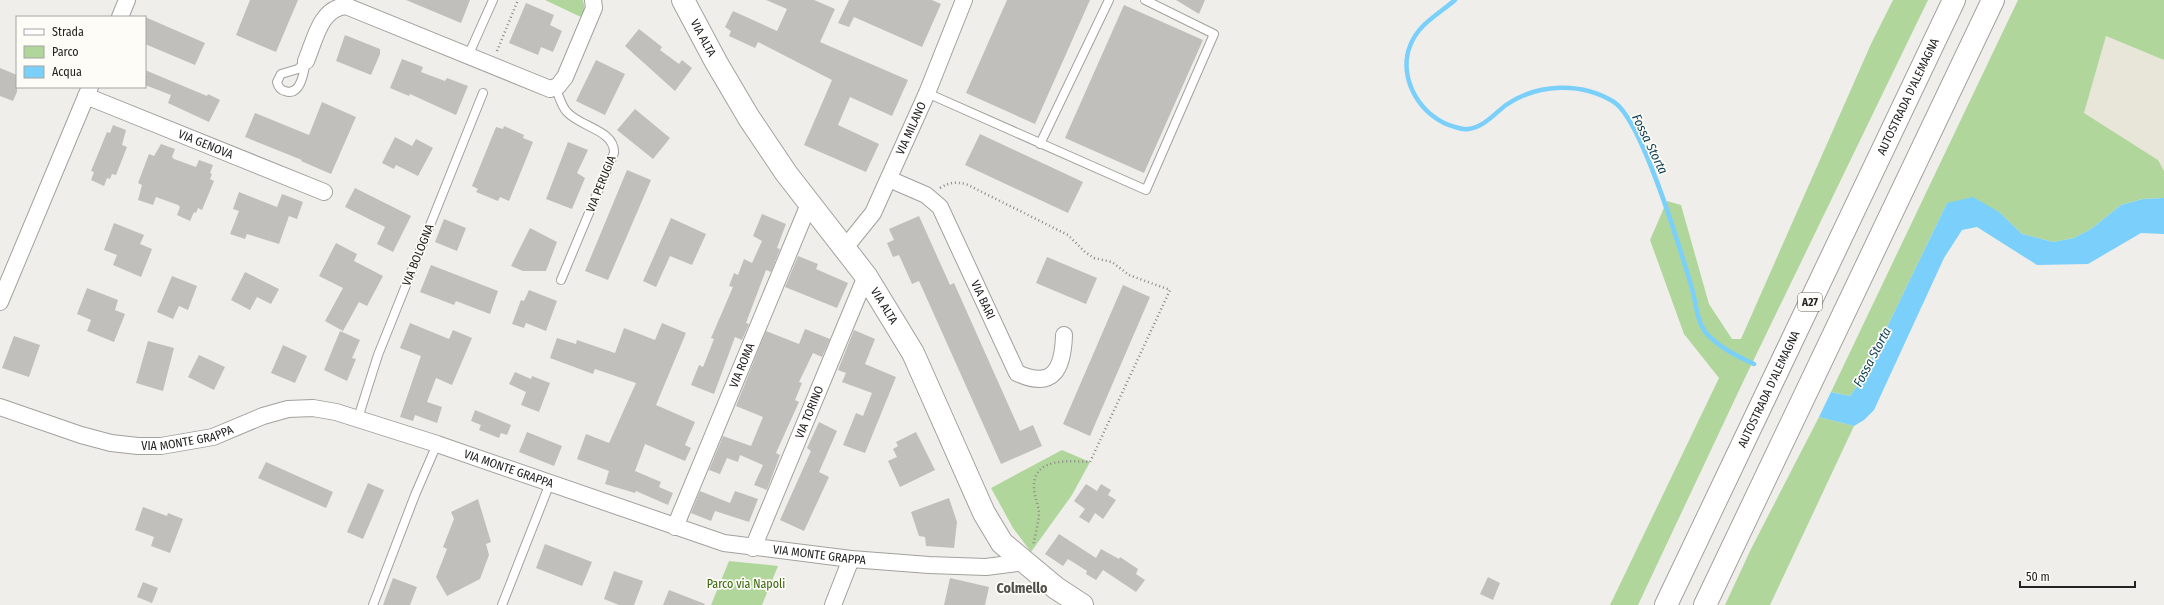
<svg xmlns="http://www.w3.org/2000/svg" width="2164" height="605" font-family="'Fira Sans Condensed',sans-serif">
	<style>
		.built { fill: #e8e5d9 }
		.green { fill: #b1d69c }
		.water { fill: #7ad0fa }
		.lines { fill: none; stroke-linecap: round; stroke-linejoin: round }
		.stream { stroke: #7ad0fa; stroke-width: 4.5 }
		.building { fill: #c0bfbb }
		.service-casing { stroke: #a2a19d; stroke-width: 10 }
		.minor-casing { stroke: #a2a19d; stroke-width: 18 }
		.secondary-casing { stroke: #a2a19d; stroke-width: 24 }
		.motorway-casing { stroke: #a2a19d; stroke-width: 24 }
		.path { stroke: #8a8986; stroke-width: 2.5; stroke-dasharray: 1 3; stroke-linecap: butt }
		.service { stroke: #fff; stroke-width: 8 }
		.minor { stroke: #fff; stroke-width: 16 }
		.secondary { stroke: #fff; stroke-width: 22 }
		.motorway { stroke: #fff; stroke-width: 22 }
		.labels { text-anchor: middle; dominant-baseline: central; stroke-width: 3.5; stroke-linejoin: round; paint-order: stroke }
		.shield { fill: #fdfcf7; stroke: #656462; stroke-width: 1 }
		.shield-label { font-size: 11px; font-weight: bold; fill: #242322 }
		.street-label { font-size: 12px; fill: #242322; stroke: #fdfcf7 }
		.park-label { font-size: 12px; fill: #36650a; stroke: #fdfcf7 }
		.water-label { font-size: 13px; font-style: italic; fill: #104257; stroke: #fdfcf7 }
		.quarter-label { font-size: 14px; font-weight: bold; fill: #53514e; stroke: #fdfcf7 }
	</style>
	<rect width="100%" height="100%" fill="#efeeea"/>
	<path class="built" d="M2106,36L2164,60V171L2158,160L2084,113Z"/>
	<path class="green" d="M545,0H583L585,10L583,18Z
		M1893,0H1928L1743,382L1638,605H1610L1719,378L1684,334L1650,240L1667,201L1681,205L1709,304L1732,339H1741L1871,44Z
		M2018,0H2164V60L2106,36L2084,113L2158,160L2164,171V198L2143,199L2121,205L2091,229L2074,238L2053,242L2022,234L1999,212L1947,203L1862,379L1850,396L1831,392Z
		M1819,417L1854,426L1770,605H1725L1751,549Z
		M1062,450L1090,462L1072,495L1031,552L1013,528L991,488Z
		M729,561L778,566L762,605H711Z"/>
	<path class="water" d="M1973,197L1999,212L2022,234L2053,242L2074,238L2091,229L2121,205L2143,199L2164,198V234L2141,233L2088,264L2037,265L1977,227L1962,230L1944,258L1874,410L1864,420L1854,426L1819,417L1831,392L1850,396L1862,379L1947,203Z"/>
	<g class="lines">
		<path class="stream" d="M1455,0C1439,14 1418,24 1410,46C1397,79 1422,119 1455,127C1459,128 1464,130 1468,129C1484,127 1494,114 1506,105C1538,83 1582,82 1614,102C1642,120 1680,249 1691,285C1696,300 1696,322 1707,334C1720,348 1737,356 1754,364"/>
	</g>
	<path class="building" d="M250,0H298L276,52L236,35Z
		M406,0H470L461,23Z
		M766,0H814L835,9L820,42L908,80L892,116L850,97L838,125L879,144L866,172L804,145L832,80L758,42L755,48L729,36L731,31L725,27L733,11L777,31L787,9Z
		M849,0H932L941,4L922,47L854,17L849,27L838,23Z
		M1007,0H1090L1035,124L966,93Z
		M1176,0H1205L1199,14Z
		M526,3L554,15L550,25L562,31L553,52L541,47L538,55L509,43Z
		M1124,5L1203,40L1144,173L1065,138Z
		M145,17L205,43L195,65L145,44Z
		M639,29L662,47L660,50L679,64L682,60L692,68L675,91L625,46Z
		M345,35L380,49V54L371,75L336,61Z
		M402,59L423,67L421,72L445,81L447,78L468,86L456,115L410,94L409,96L390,88Z
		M596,60L625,74L605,115L576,101Z
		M0,68L17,75V92L13,101L0,96Z
		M145,70L207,96L208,94L220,100L209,122L168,103L171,95L145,85Z
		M322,102L356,117L331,174L301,161L302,160L245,137L255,113L309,135Z
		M635,109L670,138L653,159L617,130Z
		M113,125L126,130L122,145L127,147L116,175L112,174L110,179L107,178L104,186L91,180L94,172L91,171L107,132L110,133Z
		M504,126L524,135L523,138L533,142L509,201L500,197L498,201L476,192L478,189L472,186L496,127L503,129Z
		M980,134L1083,182L1068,213L965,165Z
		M395,137L412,146L416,139L433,148L418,176L396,165L394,169L382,163Z
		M568,142L588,150L577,173L585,178L572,209L546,199Z
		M161,144L175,149L172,157L174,159L196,167L199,160L213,165L210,173L212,174L210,179L214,181L202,210L198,208L196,213L194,212L190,221L177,215L180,207L178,205L156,197L153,205L138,200L142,185L138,183L149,154L154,156Z
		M627,170L651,180L608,280L585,271Z
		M355,188L411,216L393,252L377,244L385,227L345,207Z
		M239,192L277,207L282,194L303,202L297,219L289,216L279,244L247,234L245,239L230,234L239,211L233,209Z
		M762,214L786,224L777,248L780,249L771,272L766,270L746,323L749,324L742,340L735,337L714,394L691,385L699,365L703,367L714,339L711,338L733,287L729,286L734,273L738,275L744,259L752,263L762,241L753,236Z
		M919,216L950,285L954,283L1020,431L1033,425L1042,446L1001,464L919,281L912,284L899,255L893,257L887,243L894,240L889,229Z
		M671,218L706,234L692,265L670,256L656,287L643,281Z
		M444,219L466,228L457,251L435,242Z
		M114,223L144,235L140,244L152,249L141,277L113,265L117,255L104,250Z
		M530,228L557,242L546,271H523L511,266Z
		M336,243L357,254L354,261L383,276L367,306L359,302L343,331L325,321L343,288L319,276Z
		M798,256L818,264L816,269L848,283L837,308L785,287Z
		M1047,257L1097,278L1086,304L1036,283Z
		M431,265L498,291L490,314L456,301L454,305L420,292Z
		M245,272L279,289L271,304L257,297L250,310L231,300Z
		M172,276L197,286L188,310L179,306L173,319L157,312Z
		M1123,285L1150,297L1090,436L1063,424Z
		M87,288L118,300L115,310L125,314L114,342L87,331L91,320L77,314Z
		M529,290L557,301L546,331L526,323L524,328L512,324L521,300L524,301Z
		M410,323L449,339L453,330L472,338L452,385L436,378L427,402L442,407L437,423L415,415L413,421L400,417L421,356L400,348Z
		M662,323L686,333L656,405L695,422L685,445L691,448L685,461L645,444L635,471L661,482L659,487L673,493L668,505L636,491L635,493L605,484L609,471L577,459L586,434L609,443L636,383L595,369L593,374L550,358L557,338L576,344L577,340L615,353L624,328L655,340Z
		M805,329L830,339L822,357L813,353L799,382L802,383L795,400L799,402L776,453L780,455L767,490L754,485L763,465L740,455L738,462L727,458L720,474L709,470L723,436L751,446L763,417L736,406L766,331L799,344Z
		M854,330L875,339L865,364L896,377L865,453L843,445L856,413L863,416L872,393L842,382L846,373L838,370Z
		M340,331L360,340L352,358L356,359L347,381L324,370Z
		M14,336L40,345L29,377L2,368Z
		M148,341L174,348L163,391L136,383Z
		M283,345L307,356L295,383L271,373Z
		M199,355L225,367L214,390L188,377Z
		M515,372L531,379L532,376L550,383L539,412L521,405L526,392L509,384Z
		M475,410L511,425L507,435L501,433L499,438L479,430L481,425L471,421Z
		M819,422L837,431L819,472L829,477L804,531L780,520L811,451L807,448Z
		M527,432L562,446L554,466L519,452Z
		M916,432L935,470L900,487L888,461L897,457L893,449L898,446L896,442Z
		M266,462L333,492L326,508L258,478Z
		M368,483L384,490L363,539L347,532Z
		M1086,484L1097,491L1101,484L1111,490L1108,495L1116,500L1103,519L1095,513L1089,523L1079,517L1085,509L1074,501Z
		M700,491L730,503L735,491L758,499L749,522L715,511L711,521L691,513Z
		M949,498L957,522L954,548L926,546L925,537L919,536L911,512Z
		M478,499L491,542L486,544L489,555L480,579L447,596L436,577L447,549L443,547L454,519L451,512Z
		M143,507L167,516L168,513L183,519L170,553L151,546L154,537L135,530Z
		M1059,534L1096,558L1101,549L1119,559L1120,557L1138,569L1136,574L1145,580L1136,592L1103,570L1096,580L1086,574L1087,571L1068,559L1063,566L1045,554Z
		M545,544L592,562L582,586L536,568Z
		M614,571L643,581L634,605H619L604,599Z
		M1488,577L1500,583L1493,600L1480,594Z
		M393,578L417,587L410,605H383Z
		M950,578L989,587L985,605H944Z
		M143,582L158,588L152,603L137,597Z
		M669,590L705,604L704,605H663Z"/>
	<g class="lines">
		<defs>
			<path id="service" d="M468,56L493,0
				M306,61C304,71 301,97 285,91C280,90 278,86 277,82L281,74L298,69Z
				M555,87C559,95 561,106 567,112C580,127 615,130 614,153L561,280
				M927,93L1146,190L1214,34L1145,0
				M1040,144L1109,0
				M358,418L378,355L483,93
				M373,605L415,495L437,444
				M502,605L550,483"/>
			<g id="minor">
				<path d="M120,17L127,0"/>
				<path d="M306,61C315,40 320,8 346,6L550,89L558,86L565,77L594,8L593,0"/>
				<path id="s1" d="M86,96L324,192"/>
				<path id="s2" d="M889,179L926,195L940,207L1017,373C1054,390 1063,368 1064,335"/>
				<path id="s3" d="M844,249L873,213L927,93L964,0"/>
				<path d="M0,302L90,87"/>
				<path id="s4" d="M0,407L81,435L111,443L138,446H161L213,437L263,416L288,409L313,408L336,412L437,444L724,543L851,559L929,565L986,567L1025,562"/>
				<path id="s5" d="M675,527L809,204"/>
				<path id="s6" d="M753,548L866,276"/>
				<path d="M833,605L851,559"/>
			</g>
			<g id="secondary">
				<path id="s7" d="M683,0L716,62L749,118L786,173L866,276L913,353L984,513L1002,543L1056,588L1082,605"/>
			</g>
			<g id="motorway">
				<path id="s8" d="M1666,605L1954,0"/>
				<path d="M1705,605L1993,0"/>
			</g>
		</defs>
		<use href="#service" class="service-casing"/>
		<use href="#minor" class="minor-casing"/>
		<use href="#secondary" class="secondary-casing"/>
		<use href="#motorway" class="motorway-casing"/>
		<path class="path" d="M497,51L518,0
			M940,188C950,182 955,182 966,184L1068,235L1085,252L1094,258L1112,262L1129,275L1170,290L1090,462C1070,461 1033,457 1034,487C1034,496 1038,504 1039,512C1039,522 1035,535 1033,546"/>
		<use href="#service" class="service"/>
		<use href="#minor" class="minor"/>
		<use href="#secondary" class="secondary"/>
		<use href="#motorway" class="motorway"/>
	</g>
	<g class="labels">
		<rect class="shield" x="1798" y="293" width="24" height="18" rx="3"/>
		<g class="shield-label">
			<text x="1810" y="302">A27</text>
		</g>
		<g class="street-label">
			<text stroke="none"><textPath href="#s7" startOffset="43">VIA ALTA</textPath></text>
			<text stroke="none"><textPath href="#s8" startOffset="563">AUTOSTRADA D'ALEMAGNA</textPath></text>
			<text stroke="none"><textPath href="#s3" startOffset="139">VIA MILANO</textPath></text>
			<text stroke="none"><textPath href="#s1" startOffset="129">VIA GENOVA</textPath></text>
			<text transform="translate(601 184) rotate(-68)">VIA PERUGIA</text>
			<text transform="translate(418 255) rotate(-68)">VIA BOLOGNA</text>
			<text stroke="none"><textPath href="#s2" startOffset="161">VIA BARI</textPath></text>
			<text stroke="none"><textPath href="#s7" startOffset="367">VIA ALTA</textPath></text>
			<text stroke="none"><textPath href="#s5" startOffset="175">VIA ROMA</textPath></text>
			<text stroke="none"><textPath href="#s8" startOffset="239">AUTOSTRADA D'ALEMAGNA</textPath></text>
			<text stroke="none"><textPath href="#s6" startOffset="147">VIA TORINO</textPath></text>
			<text stroke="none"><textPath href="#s4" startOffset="194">VIA MONTE GRAPPA</textPath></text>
			<text stroke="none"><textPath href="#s4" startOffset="530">VIA MONTE GRAPPA</textPath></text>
			<text stroke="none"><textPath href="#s4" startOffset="854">VIA MONTE GRAPPA</textPath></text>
		</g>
		<g class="park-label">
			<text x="746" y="584">Parco via Napoli</text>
		</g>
		<g class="water-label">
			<text transform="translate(1650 144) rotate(64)">Fossa Storta</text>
			<text transform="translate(1872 357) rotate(-62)">Fossa Storta</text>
		</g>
		<g class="quarter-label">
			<text x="1022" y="588">Colmello</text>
		</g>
	</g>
	<rect x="16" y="16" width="130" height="72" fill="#fdfcf7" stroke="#a6a5a2"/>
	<rect x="24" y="29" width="20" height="6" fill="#ffffff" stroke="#a6a5a2"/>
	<text x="52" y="36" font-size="12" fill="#242322">Strada</text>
	<rect x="24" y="46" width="20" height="12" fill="#b1d69c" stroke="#a6a5a2"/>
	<text x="52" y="56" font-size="12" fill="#242322">Parco</text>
	<rect x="24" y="66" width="20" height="12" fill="#7ad0fa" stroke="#a6a5a2"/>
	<text x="52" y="76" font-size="12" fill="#242322">Acqua</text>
	<path d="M2020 581v6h115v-6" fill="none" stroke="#242322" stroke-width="2"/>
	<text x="2026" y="581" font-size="12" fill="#242322" stroke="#fdfcf7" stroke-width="3" paint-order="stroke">50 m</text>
</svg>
